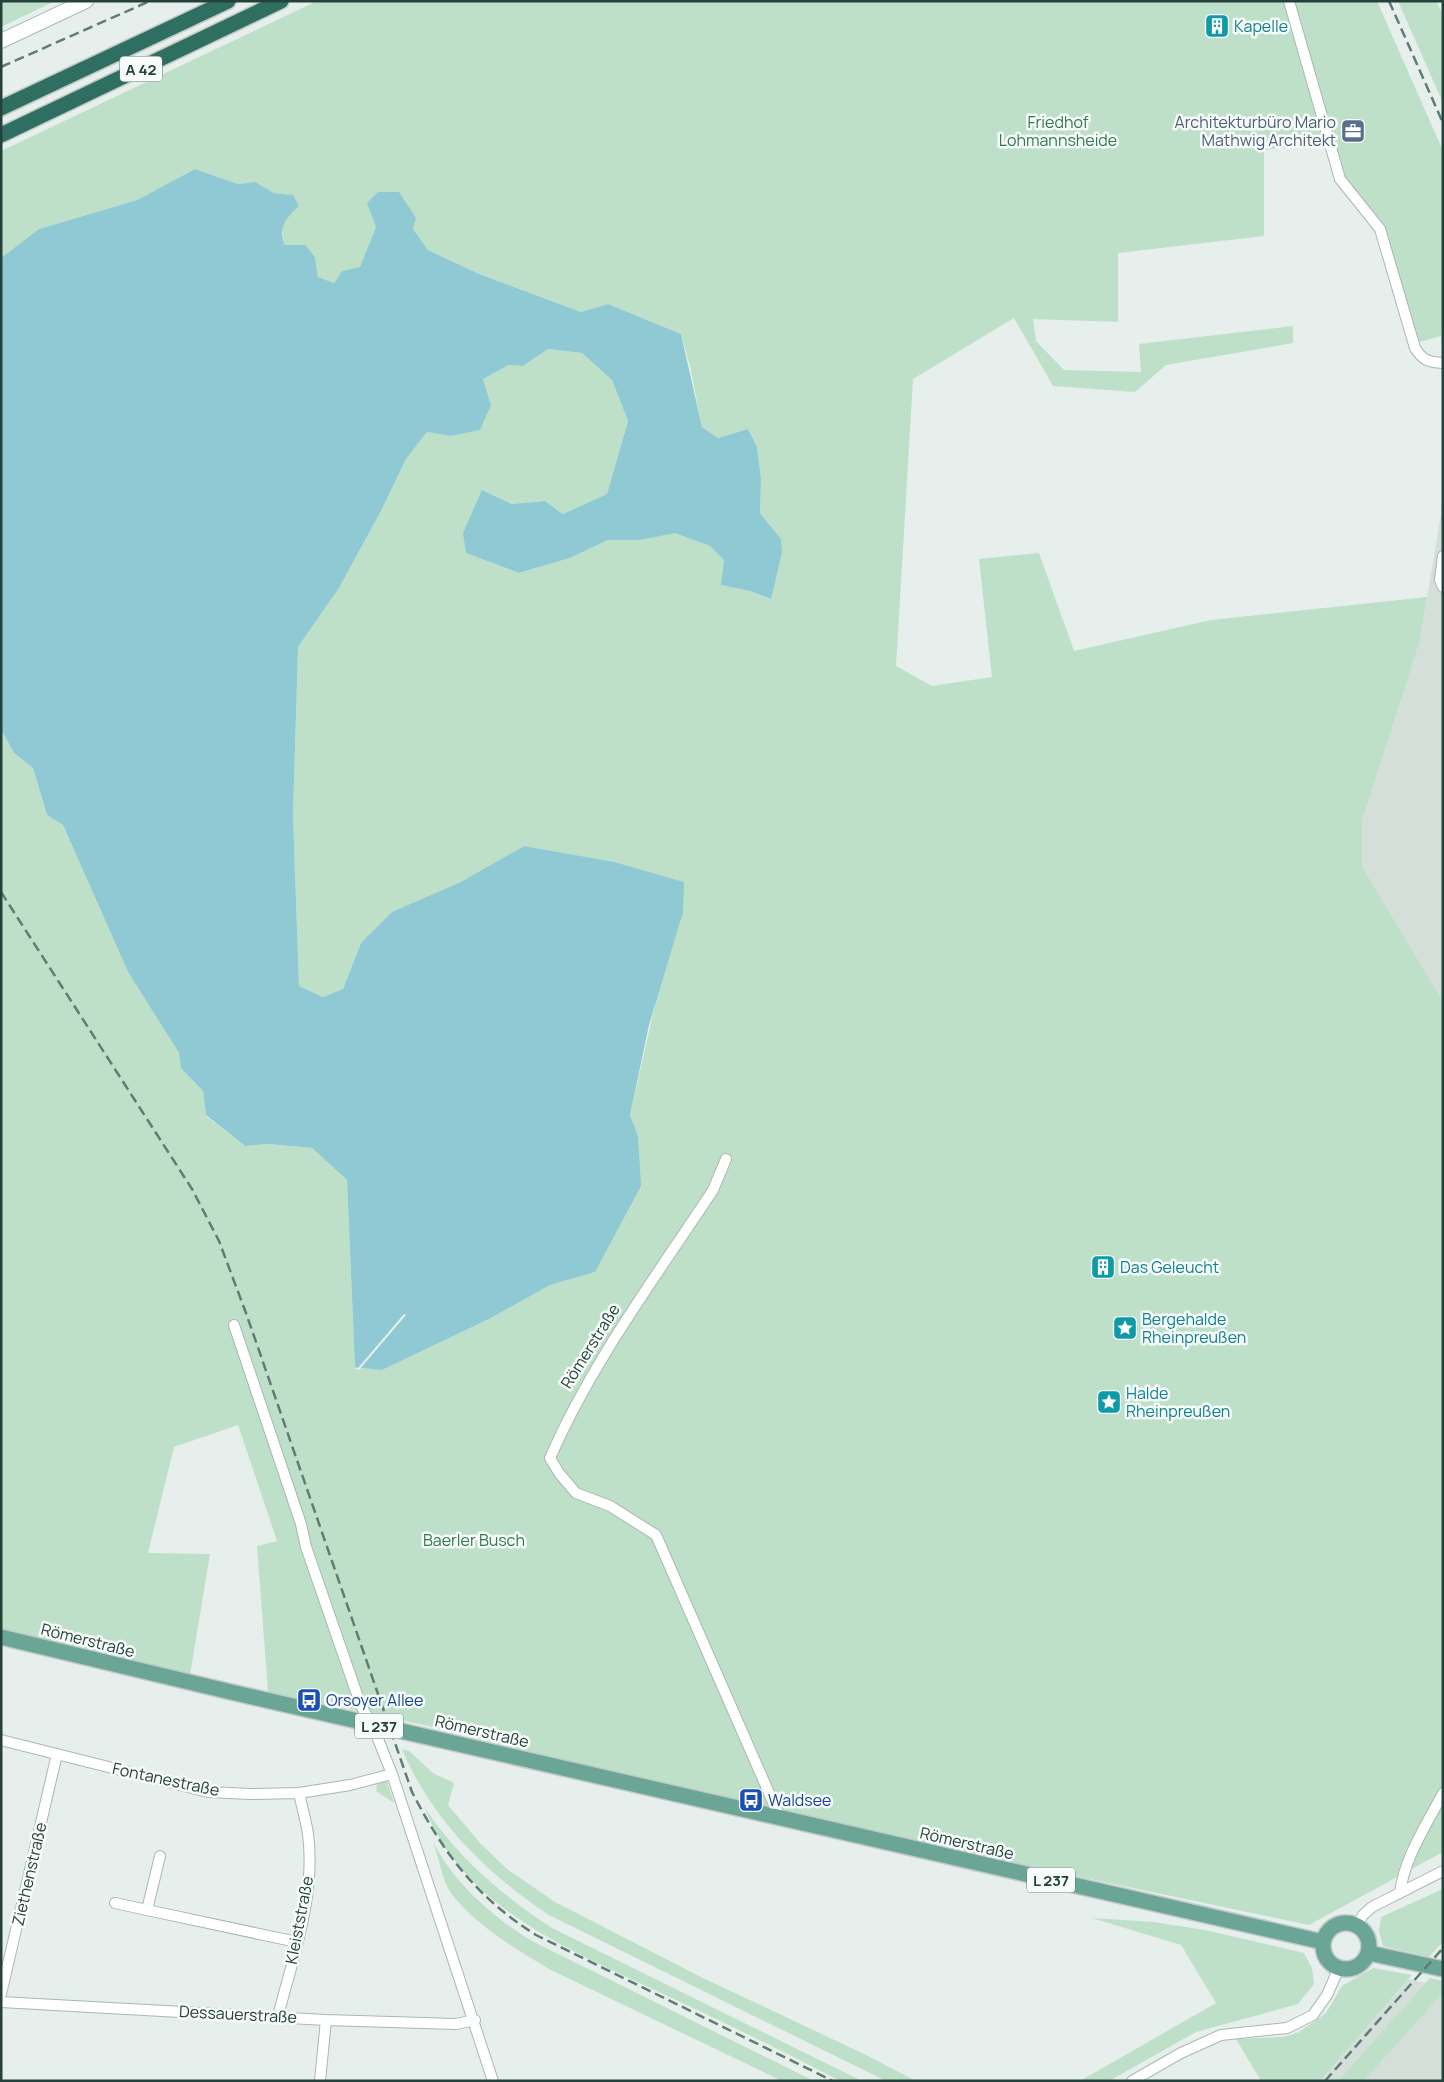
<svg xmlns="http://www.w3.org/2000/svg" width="1444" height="2082" font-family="Manrope,sans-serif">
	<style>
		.built { fill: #d4dfda }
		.green { fill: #bfe0c8 }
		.water { fill: #8ec9d4 }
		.pier { fill: #e6efeb }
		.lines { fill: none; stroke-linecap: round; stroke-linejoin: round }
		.street-casing { stroke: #a8b8b2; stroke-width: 12 }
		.secondary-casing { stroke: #a4bbb3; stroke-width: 16 }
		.primary-casing { stroke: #c2cac8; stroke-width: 18 }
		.highway-casing { stroke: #c2cac8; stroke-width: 18 }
		.street { stroke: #fff; stroke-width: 10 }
		.secondary { stroke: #fff; stroke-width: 14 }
		.primary { stroke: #6aa596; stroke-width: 15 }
		.highway { stroke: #2f6f62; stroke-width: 15 }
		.rail { stroke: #5f7d75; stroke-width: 2.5; stroke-dasharray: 10 5; stroke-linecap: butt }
		.labels { text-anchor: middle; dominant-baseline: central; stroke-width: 5; stroke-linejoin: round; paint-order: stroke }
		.shield { fill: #f7fbf9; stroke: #637a73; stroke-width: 1 }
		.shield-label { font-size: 15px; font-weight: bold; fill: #24423a }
		.culture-label { font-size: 16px; fill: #0d838f; stroke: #f7fbf9; text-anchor: start }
		.park-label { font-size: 16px; fill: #2d7a4b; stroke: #f7fbf9 }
		.service-label { font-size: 16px; fill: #4e5e75; stroke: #f7fbf9; text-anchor: end }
		.street-label { font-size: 16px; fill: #24423a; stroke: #f7fbf9 }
		.transit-label { font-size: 16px; fill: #164399; stroke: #f7fbf9; text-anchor: start }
	</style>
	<rect width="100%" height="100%" fill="#e6efeb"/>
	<path class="built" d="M1443,502V1001L1362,866V821L1420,641Z
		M1409,1979L1426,1983L1338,2081H1320Z
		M1443,1993V2081H1364Z"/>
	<path class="green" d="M1,1H55L1,27Z
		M317,1H1377L1443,151V329L1441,336L1416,343L1382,228L1342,177L1328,142L1264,150V236L1118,253V322L1033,319L1036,341L1064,370L1141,372L1139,344L1293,326V343L1166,365L1135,392L1053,386L1014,318L913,379L896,666L932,686L992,677L979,559L1039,553L1074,651L1211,620L1427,597L1420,641L1362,821V866L1443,1001V1852L1309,1925L770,1812L424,1725L268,1692L257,1546L277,1541L238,1425L174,1447L148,1553L210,1554L190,1675L1,1629V729L14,753L33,768L47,815L63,825L128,972L179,1053L181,1068L203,1091L206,1116L245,1146L269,1144L312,1148L347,1180L355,1366L382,1370L491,1318L550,1285L595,1272L638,1136L630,1115L683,882L615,862L524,846L361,943L343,989L323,997L299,986L293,815L298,647L339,588L382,509L406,459L427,432L450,436L491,405L483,379L509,365L523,366L548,349L582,353L612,380L628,421L607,494L563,514L545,501L513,504L482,490L466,553L520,573L570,558L608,540H640L675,532L710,546L724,560L722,585L750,591L771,599L781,539L760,513L761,478L757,447L748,429L718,438L702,427L690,366L681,334L608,304L581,312L477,273L428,250L413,229L376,227L360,268L342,271L334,283L318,277L315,257L285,245C278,230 288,210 293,195L274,193L255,182L238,184L195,169L137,200L39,229L1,258V151Z
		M1398,1H1436L1443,15V103Z
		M402,1749L409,1751L433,1773L454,1783L448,1805L480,1843L507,1869L555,1902L703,1978L864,2054L916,2081H886L549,1915C487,1874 431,1819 402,1749Z
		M387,1781L394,1803L376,1791L377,1783Z
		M425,1808C457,1857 504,1897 552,1928L862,2081H840C785,2052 729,2025 674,1999C582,1955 464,1912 425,1808Z
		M433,1842C454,1883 492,1916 530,1940L814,2081H782L551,1970C516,1949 476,1926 451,1893C443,1882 438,1855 433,1842Z
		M1443,1889V1942L1429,1957L1383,1946L1379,1931L1381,1917Z
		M1092,1918L1153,1922L1205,1930L1304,1953L1312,1968L1314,1984L1298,2004L1196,2032L1109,2081H1080L1216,2003L1181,1945Z
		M1373,1968L1412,1975L1320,2081H1261L1236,2039L1284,2037L1299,2032L1326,2013L1342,1986Z
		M1430,1978L1443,1981V1993L1364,2081H1338Z"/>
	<path class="water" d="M195,169L238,184L255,182L274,193L293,195L299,206C287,216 277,229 285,245H305L315,257L318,277L334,283L342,271L360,267L376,227L367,203L378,192H399L416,218L413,229L428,250L477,273L581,312L608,304L681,334L702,427L718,438L748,429L757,447L761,478L760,513L781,539L782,552L771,599L750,591L721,585L724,560L710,546L675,533L640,540H608L570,558L519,573L466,553L463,533L482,490L512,504L545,501L563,514L607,494L628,421L612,380L582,353L548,349L523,366L509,365L483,379L491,405L480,430L450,436L427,432L406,459L382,509L339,588L298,647L293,815L299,986L323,997L343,989L361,943L392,912L461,882L524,846L615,862L684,882L683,912L649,1025L630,1115L638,1136L641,1186L595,1272L550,1285L491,1318L382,1370L355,1367L347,1180L312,1148L269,1144L245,1146L206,1115L203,1091L181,1068L179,1053L128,972L63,825L47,815L33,768L14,753L1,729V258L39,229L137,200Z"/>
	<path class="pier" d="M404,1314L406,1315L359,1370L353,1368H358Z"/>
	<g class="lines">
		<defs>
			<path id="street" d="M1289,1L1340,179L1380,229L1415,348C1423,361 1429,362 1443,363
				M1443,556L1440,580L1443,587
				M726,1159L713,1190C655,1278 592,1362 550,1458L559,1473L576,1493L610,1506L656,1535L780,1818
				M234,1325L301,1524L306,1547L361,1706L372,1724L392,1774L493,2081
				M1,1740L208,1792L251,1794L299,1793L350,1785L392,1774
				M1400,1893C1404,1858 1427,1824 1443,1793
				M115,1903L147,1910L160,1856
				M147,1910L297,1942
				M1357,1925L1363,1915L1372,1907L1443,1871
				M1,1994L57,1754
				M1,2002L326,2020L456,2024L475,2020
				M278,2016C293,1957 316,1896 308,1834C306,1821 302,1807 299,1793
				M320,2081L326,2020
				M1132,2081L1181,2053L1221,2035L1287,2028L1313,2015L1327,1995L1339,1968"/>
			<path id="secondary" d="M1,41L86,1"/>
			<path id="primary" d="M1,1637L231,1692L1323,1942
				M1323 1946a23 23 0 1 1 46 0a23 23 0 1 1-46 0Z
				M1369,1953L1443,1969"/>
			<path id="highway" d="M1,108L228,1
				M1,135L281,1"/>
		</defs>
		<use href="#street" class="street-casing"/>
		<use href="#secondary" class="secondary-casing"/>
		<use href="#primary" class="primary-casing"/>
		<use href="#highway" class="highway-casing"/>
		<use href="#street" class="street"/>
		<use href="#secondary" class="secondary"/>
		<use href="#primary" class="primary"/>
		<use href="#highway" class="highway"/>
		<path class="rail" d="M1389,1L1443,123
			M1,67L150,1
			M1,892L192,1189L219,1241L246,1313L412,1792C444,1854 476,1897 536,1935L833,2081
			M1325,2081L1443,1948"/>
	</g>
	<defs>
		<symbol id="building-square" viewBox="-11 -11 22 22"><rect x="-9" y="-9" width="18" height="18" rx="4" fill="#0f9aa8" stroke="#f7fbf9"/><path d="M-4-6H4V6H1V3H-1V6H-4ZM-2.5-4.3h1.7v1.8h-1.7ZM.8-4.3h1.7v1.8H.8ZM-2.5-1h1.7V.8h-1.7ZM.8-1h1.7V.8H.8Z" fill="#fff"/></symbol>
		<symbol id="office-square" viewBox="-11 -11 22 22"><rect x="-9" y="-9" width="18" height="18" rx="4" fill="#5c6f8a" stroke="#f7fbf9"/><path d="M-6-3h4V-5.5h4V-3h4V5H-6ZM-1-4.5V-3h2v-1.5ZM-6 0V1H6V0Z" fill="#fff"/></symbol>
		<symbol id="sight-square" viewBox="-11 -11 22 22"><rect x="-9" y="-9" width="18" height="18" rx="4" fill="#0f9aa8" stroke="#f7fbf9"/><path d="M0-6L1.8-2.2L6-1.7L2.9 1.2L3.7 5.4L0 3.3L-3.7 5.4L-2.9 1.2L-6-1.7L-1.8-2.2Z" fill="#fff"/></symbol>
		<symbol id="bus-square" viewBox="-11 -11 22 22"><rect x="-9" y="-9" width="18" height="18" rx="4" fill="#1a4fb4" stroke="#f7fbf9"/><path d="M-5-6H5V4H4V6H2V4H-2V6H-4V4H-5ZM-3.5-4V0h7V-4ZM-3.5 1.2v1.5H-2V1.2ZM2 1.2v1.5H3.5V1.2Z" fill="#fff"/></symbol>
	</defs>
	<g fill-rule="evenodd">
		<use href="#building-square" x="1203" y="12" width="28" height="28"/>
		<use href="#office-square" x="1339" y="117" width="28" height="28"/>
		<use href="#building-square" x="1089" y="1253" width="28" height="28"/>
		<use href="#sight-square" x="1111" y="1314" width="28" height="28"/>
		<use href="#sight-square" x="1095" y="1388" width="28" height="28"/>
		<use href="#bus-square" x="295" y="1686" width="28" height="28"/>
		<use href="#bus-square" x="737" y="1786" width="28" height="28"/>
	</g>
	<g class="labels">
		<g class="shield">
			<rect x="120" y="56.5" width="42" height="25" rx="4"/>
			<rect x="355" y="1713.5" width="48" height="25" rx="4"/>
			<rect x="1027" y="1867.5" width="48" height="25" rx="4"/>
		</g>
		<g class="shield-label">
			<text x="141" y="69">A 42</text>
			<text x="379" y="1726">L 237</text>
			<text x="1051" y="1880">L 237</text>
		</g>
		<g class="culture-label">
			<text x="1234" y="26">Kapelle</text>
			<text x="1120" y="1267">Das Geleucht</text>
			<text x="1142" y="1319">Bergehalde<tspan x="1142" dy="18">Rheinpreußen</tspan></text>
			<text x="1126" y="1393">Halde<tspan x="1126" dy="18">Rheinpreußen</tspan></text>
		</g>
		<g class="park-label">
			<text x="1058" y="122">Friedhof<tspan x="1058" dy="18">Lohmannsheide</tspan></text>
			<text x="474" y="1540">Baerler Busch</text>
		</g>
		<g class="service-label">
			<text x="1336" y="122">Architekturbüro Mario<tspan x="1336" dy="18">Mathwig Architekt</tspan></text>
		</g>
		<g class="street-label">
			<text transform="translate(590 1346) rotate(-58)">Römerstraße</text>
			<text transform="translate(88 1640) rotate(14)">Römerstraße</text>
			<text transform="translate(482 1731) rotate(13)">Römerstraße</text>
			<text transform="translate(166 1779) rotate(12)">Fontanestraße</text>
			<text transform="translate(967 1843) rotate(13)">Römerstraße</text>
			<text transform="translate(29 1874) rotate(-77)">Ziethenstraße</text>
			<text transform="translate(299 1920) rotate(-79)">Kleiststraße</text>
			<text transform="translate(238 2014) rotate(3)">Dessauerstraße</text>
		</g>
		<g class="transit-label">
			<text x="326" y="1700">Orsoyer Allee</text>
			<text x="768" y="1800">Waldsee</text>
		</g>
	</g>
	<rect width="1444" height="2082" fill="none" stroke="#24423a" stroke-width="5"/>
</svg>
